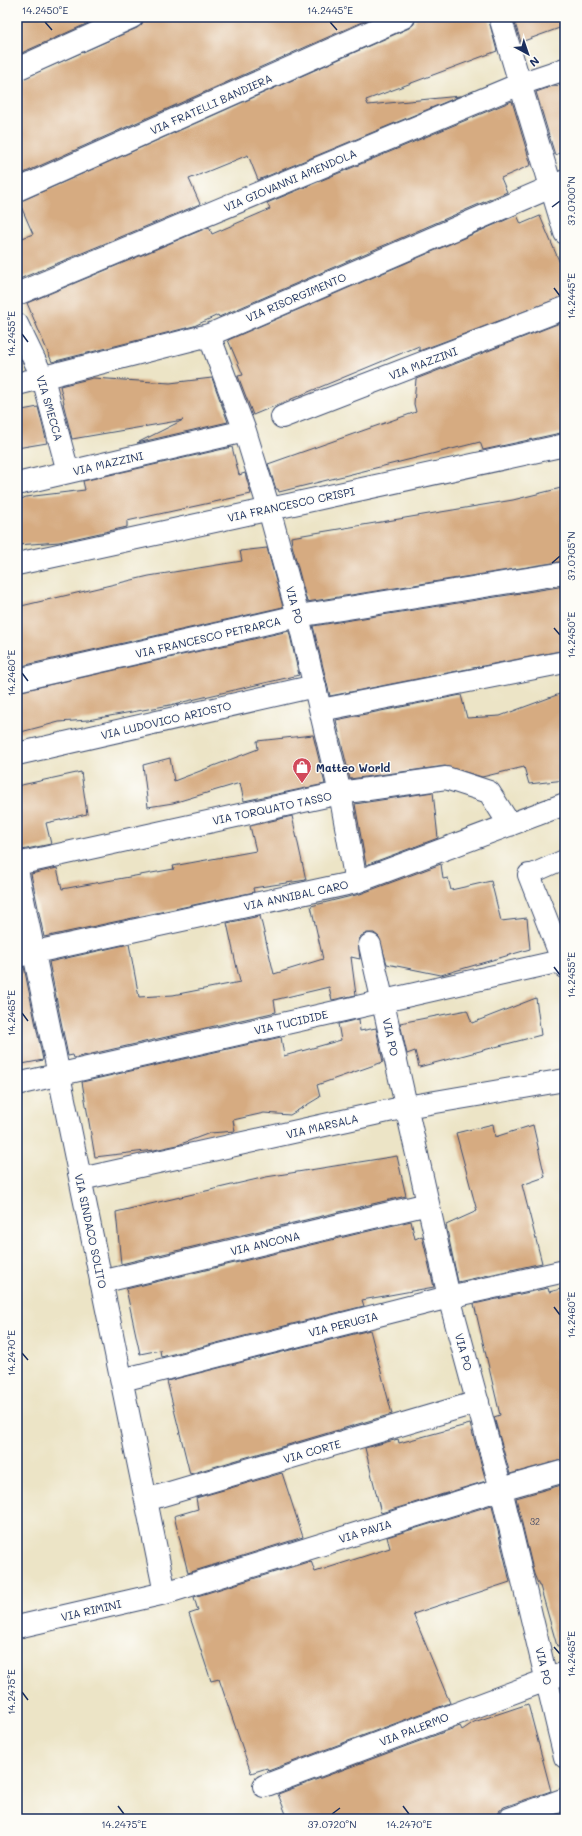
<svg xmlns="http://www.w3.org/2000/svg" width="582" height="1836" font-family="Mali,sans-serif">
	<style>
		.building { fill: #d6ab81 }
		.lines { fill: none; stroke-linecap: round; stroke-linejoin: round }
		.service-casing { stroke: #3a4a6e; stroke-width: 21 }
		.minor-casing { stroke: #3a4a6e; stroke-width: 24 }
		.tertiary-casing { stroke: #3a4a6e; stroke-width: 24 }
		.service { stroke: #fff; stroke-width: 19 }
		.minor { stroke: #fff; stroke-width: 22 }
		.tertiary { stroke: #fff; stroke-width: 22 }
		.ticks { fill: none; stroke: #1b2f5e; stroke-width: 1.5 }
		.labels { text-anchor: middle; dominant-baseline: central; stroke-width: 3; stroke-linejoin: round; paint-order: stroke }
		.number-label { font-size: 9px; fill: #4a4e67 }
		.street-label { font-size: 11px; fill: #1b2f5e; stroke: #fdfcf7 }
		.poi-label { font-size: 11px; font-weight: bold; fill: #1b2f5e; stroke: #fdfcf7; text-anchor: start }
		.neatline { fill: none; stroke: #1b2f5e; stroke-width: 1.5 }
		.ticks-label { font-size: 10px; text-anchor: middle; fill: #1b2f5e }
	</style>
	<rect width="100%" height="100%" fill="#fdfcf7"/>
	<filter id="ink" filterUnits="userSpaceOnUse"><feTurbulence type="fractalNoise" baseFrequency=".025" numOctaves="2"/><feDisplacementMap in="SourceGraphic" scale="8" xChannelSelector="R" yChannelSelector="G"/><feConvolveMatrix kernelMatrix="1 2 1 2 8 2 1 2 1" color-interpolation-filters="sRGB"/></filter>
	<filter id="wash" filterUnits="userSpaceOnUse"><feTurbulence type="fractalNoise" baseFrequency=".012" numOctaves="4" result="noise"/><feDisplacementMap in="SourceGraphic" scale="16" xChannelSelector="R" yChannelSelector="G"/><feGaussianBlur stdDeviation="0.9" result="paint"/><feColorMatrix in="noise" values="0 0 0 0 0 0 0 0 0 0 0 0 0 0 0 0 0 1.4 0 .05"/><feComposite in="paint" operator="in"/></filter>
	<g filter="url(#wash)">
		<rect width="100%" height="100%" fill="#ece4c6"/>
		<g id="blocks">
			<path class="building" d="M17,17H102L17,55Z
				M144,17H373L17,176V81L137,28L142,24Z
				M416,17H488L497,51L366,100L368,105L460,96L258,180L248,155L189,179L200,204L17,280V240L33,234L19,202L409,28L414,24Z
				M513,17H565V26L521,42Z
				M565,85V151L555,155L536,92L553,86Z
				M512,101L531,165L501,178L507,192L219,317L218,315L194,326L52,362L27,303L209,227L212,234L270,209L267,203Z
				M517,215L521,224L540,216L565,275V296L419,351V346L253,415L238,376L243,375L228,340Z
				M565,321V432L483,450L480,442L279,492L278,489H276L268,464L416,412L414,404L416,379Z
				M93,378L170,383L212,378L228,422L137,443L183,420L72,439L63,403H64L60,386Z
				M38,407L47,443L17,448V411Z
				M232,447L239,475L245,473L251,494L127,521V527L59,542L17,545V501L26,497L85,490L83,481Z
				M565,487V561L307,602L292,545L291,537L513,500Z
				M267,548L283,607L17,667V607L149,576L242,561L240,551Z
				M565,586V650L330,696L313,626Z
				M289,631L299,675L170,705L88,720L59,722L17,733V692Z
				M565,692V780L529,784L524,767L482,777L445,766L350,779L336,720L461,695L467,718L500,716Z
				M313,735L325,784L244,801L240,783L173,803L148,807L143,765L170,758L174,781L258,749L257,741Z
				M81,772L87,814L46,823L51,844L17,851V786Z
				M433,792L438,838L366,865L355,804Z
				M292,816L306,880L253,888L254,892L44,937L31,874L57,868L62,889L174,869L173,866L256,851L250,826Z
				M441,864L443,879L448,878L451,890L491,881L501,921L527,918L530,949L441,975L387,964L379,937L374,933H367L361,936L358,942L360,959L351,957L356,995L332,1000L329,987L274,1000L276,1012L74,1058L73,1055L68,1056L49,962L129,944L139,997L173,995L240,982L227,923L260,916L274,974L323,959L311,906L360,894Z
				M24,967L43,1060L17,1065V968Z
				M536,998L541,1035L419,1067L415,1051L407,1054L400,1023L467,1010L472,1023Z
				M359,1019L360,1031L376,1028L383,1062L317,1085L320,1097L290,1115L264,1113L233,1120L235,1131L210,1133L178,1145L154,1150L95,1157L82,1082L281,1037L284,1056L341,1040L338,1024Z
				M493,1124L495,1137L533,1125L545,1177L522,1185L542,1263L458,1282L446,1225L477,1211L456,1133Z
				M397,1156L406,1196L121,1264L116,1212L266,1177Z
				M411,1221L415,1239L422,1236L434,1287L362,1300L364,1306L161,1357L160,1350L140,1354L126,1289Z
				M548,1288L549,1292L565,1288V1459L510,1474L494,1417L500,1415L474,1304Z
				M370,1330L392,1414L190,1474L167,1381Z
				M470,1424L486,1481L381,1513L365,1448L398,1439L399,1443Z
				M282,1473L303,1537L188,1573L174,1516L198,1509L196,1498Z
				M565,1484V1645L557,1646L540,1586H539L534,1574L516,1498Z
				M492,1505L510,1582L413,1614L450,1703L268,1771L267,1768L251,1773L219,1679L211,1681L189,1614L198,1611L194,1597L311,1561L315,1572L390,1548L387,1537Z
				M528,1704L551,1791L504,1807L499,1811L497,1819H288L278,1794L460,1726L462,1730L474,1722Z"/>
		</g>
	</g>
	<g filter="url(#ink)">
		<use href="#blocks" fill-opacity="0" stroke="#3a4a6e" stroke-width="1"/>
		<g class="lines">
			<defs>
				<path id="service" d="M529,875L565,859"/>
				<path id="minor" d="M500,17L565,233
					M17,69L132,17
					M17,190L404,17
					M17,294L520,84L565,69
					M17,324L43,378L68,472
					M209,335L245,431L269,509L298,616L340,793L356,882
					M17,384L209,335L565,181
					M282,417L565,308
					M17,484L245,431
					M17,680L298,616L565,573
					M321,710L565,662
					M17,754L315,686
					M17,864L340,793L446,778L489,792L510,825
					M17,870L165,1593
					M529,875L565,967
					M370,945L449,1297L501,1489L565,1757
					M17,956L356,882L565,804
					M17,1084L565,960
					M81,1179L406,1107L565,1080
					M101,1282L428,1204
					M122,1380L449,1297L565,1271
					M146,1500L478,1402
					M17,1627L165,1593L501,1489L565,1471
					M264,1786L565,1673
					M509,1819L565,1799"/>
				<path id="tertiary" d="M17,564L565,445"/>
			</defs>
			<use href="#service" class="service-casing"/>
			<use href="#minor" class="minor-casing"/>
			<use href="#tertiary" class="tertiary-casing"/>
			<use href="#service" class="service"/>
			<use href="#minor" class="minor"/>
			<use href="#tertiary" class="tertiary"/>
		</g>
	</g>
	<path class="ticks" d="M45,22L52,30M330,22L337,30M552,207L560,201M554,288L560,296M22,334L28,342M552,563L560,556M554,628L560,635M22,673L28,681M554,967L560,975M22,1013L28,1021M554,1307L560,1315M22,1353L28,1360M554,1647L560,1654M22,1692L28,1700M118,1806L124,1814M403,1806L409,1814M332,1814L340,1808"/>
	<defs>
		<symbol id="shop-pin" viewBox="-11 -11 22 30"><path d="M0 17L-7.5 6A9.5 9.5 0 1 1 7.5 6Z" fill="#d1495b" stroke="#fdfcf7"/><path d="M-5-2.5h2.3a2.7 3.5 0 0 1 5.4 0H5L5.5 6h-11ZM-1.5-2.5h3a1.5 2.3 0 0 0-3 0Z" fill="#fff"/></symbol>
	</defs>
	<g fill-rule="evenodd">
		<use href="#shop-pin" x="291" y="756" width="22" height="30"/>
	</g>
	<g class="labels">
		<g class="number-label">
			<text x="535" y="1521">32</text>
		</g>
		<g class="street-label">
			<text transform="translate(211 104) rotate(-24)">VIA FRATELLI BANDIERA</text>
			<text transform="translate(290 180) rotate(-23)">VIA GIOVANNI AMENDOLA</text>
			<text transform="translate(296 297) rotate(-23)">VIA RISORGIMENTO</text>
			<text transform="translate(423 363) rotate(-21)">VIA MAZZINI</text>
			<text transform="translate(50 408) rotate(74)">VIA SMECCA</text>
			<text transform="translate(108 463) rotate(-13)">VIA MAZZINI</text>
			<text transform="translate(291 504) rotate(-12)">VIA FRANCESCO CRISPI</text>
			<text transform="translate(295 605) rotate(75)">VIA PO</text>
			<text transform="translate(208 637) rotate(-13)">VIA FRANCESCO PETRARCA</text>
			<text transform="translate(166 720) rotate(-13)">VIA LUDOVICO ARIOSTO</text>
			<text transform="translate(272 808) rotate(-12)">VIA TORQUATO TASSO</text>
			<text transform="translate(296 895) rotate(-12)">VIA ANNIBAL CARO</text>
			<text transform="translate(291 1022) rotate(-13)">VIA TUCIDIDE</text>
			<text transform="translate(391 1037) rotate(78)">VIA PO</text>
			<text transform="translate(322 1126) rotate(-13)">VIA MARSALA</text>
			<text transform="translate(91 1231) rotate(78)">VIA SINDACO SOLITO</text>
			<text transform="translate(265 1243) rotate(-13)">VIA ANCONA</text>
			<text transform="translate(343 1324) rotate(-14)">VIA PERUGIA</text>
			<text transform="translate(464 1352) rotate(75)">VIA PO</text>
			<text transform="translate(312 1451) rotate(-16)">VIA CORTE</text>
			<text transform="translate(365 1531) rotate(-17)">VIA PAVIA</text>
			<text transform="translate(91 1610) rotate(-13)">VIA RIMINI</text>
			<text transform="translate(544 1666) rotate(77)">VIA PO</text>
			<text transform="translate(414 1729) rotate(-21)">VIA PALERMO</text>
		</g>
		<g class="poi-label">
			<text x="316" y="767">Matteo World</text>
		</g>
	</g>
	<rect width="582" height="1836" fill="none" stroke="#fdfcf7" stroke-width="44"/>
	<g transform="translate(528 54) rotate(140)" stroke="#fdfcf7" stroke-width="3" paint-order="stroke">
	<path d="M0-3L7 15L0 10L-7 15Z" fill="#1b2f5e"/>
	<text y="-6" font-size="11" font-weight="bold" text-anchor="middle" fill="#1b2f5e">N</text>
	</g>
	<rect x="22" y="22" width="538" height="1792" class="neatline"/>
	<g class="ticks-label">
		<text x="45" y="14">14.2450°E</text>
		<text x="330" y="14">14.2445°E</text>
		<text transform="translate(571 201) rotate(-90)" y="4">37.0700°N</text>
		<text transform="translate(571 296) rotate(-90)" y="4">14.2445°E</text>
		<text transform="translate(11 334) rotate(-90)" y="4">14.2455°E</text>
		<text transform="translate(571 556) rotate(-90)" y="4">37.0705°N</text>
		<text transform="translate(571 635) rotate(-90)" y="4">14.2450°E</text>
		<text transform="translate(11 673) rotate(-90)" y="4">14.2460°E</text>
		<text transform="translate(571 975) rotate(-90)" y="4">14.2455°E</text>
		<text transform="translate(11 1013) rotate(-90)" y="4">14.2465°E</text>
		<text transform="translate(571 1315) rotate(-90)" y="4">14.2460°E</text>
		<text transform="translate(11 1353) rotate(-90)" y="4">14.2470°E</text>
		<text transform="translate(571 1654) rotate(-90)" y="4">14.2465°E</text>
		<text transform="translate(11 1692) rotate(-90)" y="4">14.2475°E</text>
		<text x="124" y="1828">14.2475°E</text>
		<text x="332" y="1828">37.0720°N</text>
		<text x="409" y="1828">14.2470°E</text>
	</g>
</svg>
